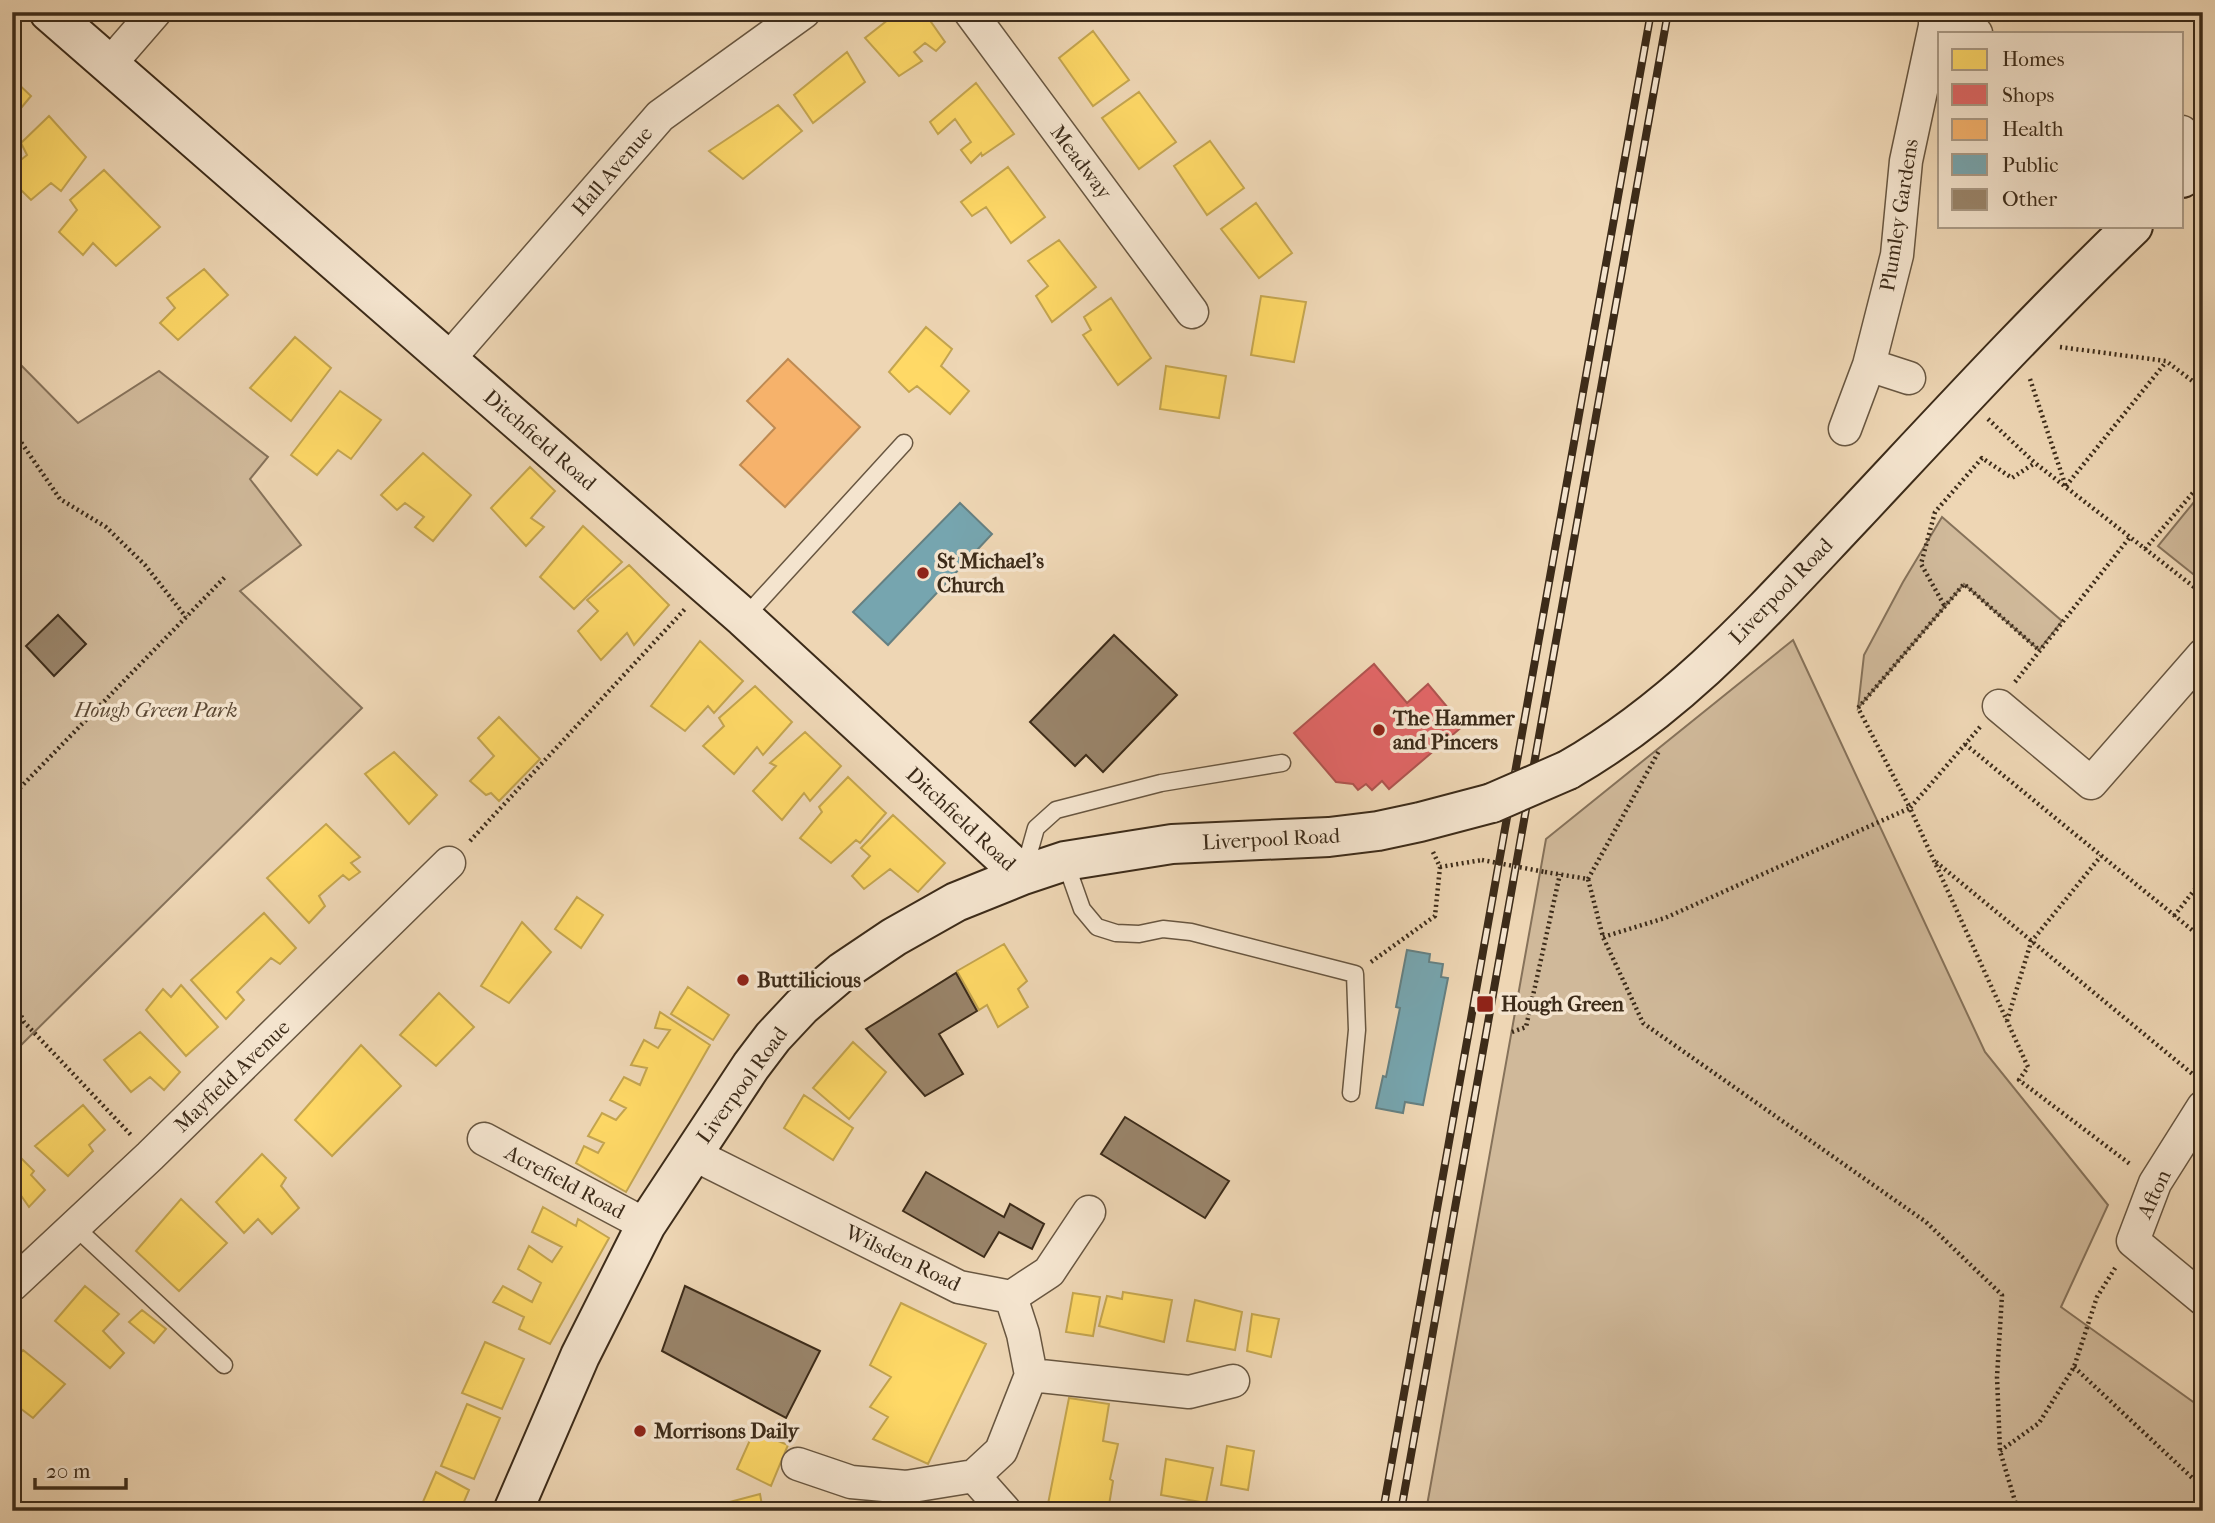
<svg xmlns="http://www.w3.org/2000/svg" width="2215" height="1523" font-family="'IM FELL French Canon',serif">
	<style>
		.green { fill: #d0b99a; stroke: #86725a; stroke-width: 2 }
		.homes { fill: #ffd966; stroke: #c4a54f; stroke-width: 2 }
		.shops { fill: #e06666; stroke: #af544f; stroke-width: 2 }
		.health { fill: #f6b26b; stroke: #be8a52; stroke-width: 2 }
		.public { fill: #76a5af; stroke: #658082; stroke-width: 2 }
		.building { fill: #99846a; stroke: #3c2b19; stroke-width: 2 }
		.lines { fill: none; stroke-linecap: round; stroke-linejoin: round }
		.lane-casing { stroke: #685640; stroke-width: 19 }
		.street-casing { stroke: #685640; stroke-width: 35 }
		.secondary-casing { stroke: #3c2b19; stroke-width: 42 }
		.path { stroke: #3c2b19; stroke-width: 4.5; stroke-dasharray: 2 3.5; stroke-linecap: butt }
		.lane { stroke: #f4e4ce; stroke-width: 16 }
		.street { stroke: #f4e4ce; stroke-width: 32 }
		.secondary { stroke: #f4e4ce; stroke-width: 38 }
		.rail-casing { stroke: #3c2b19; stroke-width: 8 }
		.rail { stroke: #f4e4ce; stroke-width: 5; stroke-dasharray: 16; stroke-linecap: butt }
		.secondary-bridge-casing { stroke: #3c2b19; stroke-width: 42; stroke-linecap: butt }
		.path-bridge { stroke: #3c2b19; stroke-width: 4.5; stroke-dasharray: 2 3.5; stroke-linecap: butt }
		.secondary-bridge { stroke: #f4e4ce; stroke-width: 38 }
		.poi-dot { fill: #8f2418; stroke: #f4e4ce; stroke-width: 2.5 }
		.labels { text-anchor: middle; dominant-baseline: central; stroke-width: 7; stroke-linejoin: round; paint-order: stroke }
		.street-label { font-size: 21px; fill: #3c2b19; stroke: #f4e4ce }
		.poi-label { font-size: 21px; font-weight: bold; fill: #3c2b19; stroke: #f4e4ce; text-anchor: start }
		.park-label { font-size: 21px; font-style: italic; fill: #5a4733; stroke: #f4e4ce }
	</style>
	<rect width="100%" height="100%" fill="#eed6b4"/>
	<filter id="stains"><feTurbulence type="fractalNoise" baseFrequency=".00286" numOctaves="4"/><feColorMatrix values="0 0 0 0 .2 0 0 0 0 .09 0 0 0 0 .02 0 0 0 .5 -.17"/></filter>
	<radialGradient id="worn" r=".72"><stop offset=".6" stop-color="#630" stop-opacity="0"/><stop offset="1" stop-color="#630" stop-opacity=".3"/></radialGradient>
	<path class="green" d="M12,356L78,423L159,371L268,457L250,479L301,545L240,591L362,708L12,1054Z
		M2203,491V582L2158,546Z
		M1942,517L2062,621L2039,650L1964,584L1858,708L1864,655L1903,582Z
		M1793,640L1985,1052L2108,1205L2061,1307L2203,1409V1511H1426L1546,839Z"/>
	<path class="homes" d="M898,12H924L945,42L936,51L925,43L914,52L922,61L899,76L865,38Z
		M1093,31L1129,80L1093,106L1059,58Z
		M847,52L865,82L813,123L794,95Z
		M12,78L31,96L12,119Z
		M976,83L1014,134L982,156L981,153L971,163L961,150L971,142L955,119L938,134L930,122Z
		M1139,92L1176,142L1139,169L1102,118Z
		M778,105L802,131L743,179L709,151Z
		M49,116L86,157L61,191L51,183L31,200L12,181V167L27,155L21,143Z
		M1210,141L1244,188L1207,215L1174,166Z
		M1008,167L1045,217L1011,243L986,207L972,216L961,202Z
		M104,170L160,227L116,266L93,243L83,255L59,232L77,210L70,200Z
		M1256,203L1292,253L1259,278L1221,229Z
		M1059,240L1096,287L1052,322L1036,296L1048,286L1028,261Z
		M204,269L228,295L178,340L160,323L175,308L167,298Z
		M1261,296L1306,302L1294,362L1251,355Z
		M1111,298L1151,358L1118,385L1083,335L1091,330L1084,317Z
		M926,327L952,349L941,366L969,391L950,414L917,386L909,392L889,372Z
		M295,337L331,368L291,421L250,388Z
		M1166,366L1226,376L1219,418L1160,409Z
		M340,391L381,420L351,459L338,450L317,475L291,455Z
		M423,453L471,495L433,541L415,527L424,517L405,503L397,510L381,495Z
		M530,467L555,491L531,518L544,527L526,546L491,508Z
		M583,526L622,562L574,609L540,577Z
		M629,565L669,605L634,645L627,633L601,660L578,631L598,611L587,600Z
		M700,641L743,681L714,713L708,706L685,731L651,706Z
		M755,686L792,722L763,755L757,747L734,774L703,746L724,726L719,718Z
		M499,717L540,759L499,801L491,793L486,795L470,781L494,756L478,738Z
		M805,732L841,766L810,801L804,793L782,820L753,791L776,766L770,763Z
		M394,752L437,795L409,824L365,774Z
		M848,777L886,813L860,843L856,840L831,863L800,838L822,812L819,807Z
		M893,815L945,863L918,892L890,869L864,889L852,876L870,856L861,848Z
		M326,824L360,857L351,863L360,872L349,880L343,875L319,896L325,906L309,923L267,878Z
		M577,897L603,915L581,948L555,929Z
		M264,913L296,948L280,964L271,958L237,992L244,1000L226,1019L191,980Z
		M522,922L551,952L509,1003L481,986Z
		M1004,944L1027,981L1018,989L1028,1007L998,1027L987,1005L979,1010L957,971Z
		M181,985L218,1027L186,1056L146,1010L163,989L171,997Z
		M688,987L729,1015L713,1040L671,1014Z
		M439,993L474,1027L436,1066L400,1035Z
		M660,1012L710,1045L626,1192L576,1163L584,1146L598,1153L604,1143L588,1136L602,1113L616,1120L626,1108L610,1100L624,1077L640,1085L647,1068L631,1065L644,1040L658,1048L670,1030L655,1028Z
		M140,1032L180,1072L164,1090L150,1077L131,1092L104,1060Z
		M853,1042L886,1072L849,1119L813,1088Z
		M361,1045L401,1086L332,1156L295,1120Z
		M804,1095L853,1128L833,1160L784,1128Z
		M83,1105L105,1130L89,1145L93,1151L68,1176L35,1146Z
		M12,1149L34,1171L31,1175L45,1190L29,1207L22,1197L12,1206Z
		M262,1154L286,1178L281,1186L299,1208L272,1234L258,1219L244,1233L216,1202Z
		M181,1199L227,1243L179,1291L136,1251Z
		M543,1207L576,1226L578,1219L609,1238L550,1344L519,1329L524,1317L493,1302L503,1286L532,1302L541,1283L518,1269L529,1246L552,1262L562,1247L532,1232Z
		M85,1286L119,1314L103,1331L124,1353L110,1368L55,1321Z
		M1123,1292L1172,1300L1164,1342L1099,1326L1107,1296L1122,1299Z
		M1073,1293L1100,1297L1093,1336L1066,1332Z
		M1195,1300L1242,1312L1235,1350L1187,1341Z
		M901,1303L986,1344L928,1464L873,1439L888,1417L870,1407L891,1377L870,1365Z
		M142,1310L166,1329L154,1343L129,1322Z
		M1252,1314L1279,1319L1271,1357L1247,1351Z
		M485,1342L524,1359L502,1409L462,1393Z
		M23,1350L65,1384L33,1418L12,1402V1362Z
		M1069,1398L1109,1404L1103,1441L1118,1444L1110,1479L1113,1481L1108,1511H1058L1047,1509Z
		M467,1404L500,1418L474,1479L441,1466Z
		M12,1415L20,1421L12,1430Z
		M754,1431L788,1445L771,1486L737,1469Z
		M1227,1446L1254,1451L1248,1490L1221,1485Z
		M1166,1459L1213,1468L1206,1503L1161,1495Z
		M436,1472L469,1490L460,1511H419Z
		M760,1494L763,1511H723L722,1504Z"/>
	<path class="shops" d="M1374,664L1407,703L1428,684L1463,726L1389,789L1382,781L1372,790L1366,784L1358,790L1353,784L1336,782L1294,733Z"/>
	<path class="health" d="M788,359L860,427L785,507L740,465L775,428L747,401Z"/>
	<path class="public" d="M960,503L992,534L888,645L853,612Z
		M1407,950L1430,954L1429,962L1443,964L1441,977L1448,978L1423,1105L1405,1102L1403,1113L1376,1108L1383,1076L1386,1077L1400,1008L1396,1007Z"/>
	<path class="building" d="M58,615L86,644L54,676L26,646Z
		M1114,635L1177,695L1103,772L1086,755L1075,766L1030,722Z
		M956,973L977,1011L939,1034L963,1074L925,1096L866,1029Z
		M1125,1117L1229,1181L1205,1218L1101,1154Z
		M926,1172L1004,1217L1010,1204L1044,1224L1032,1249L999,1232L984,1257L903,1211Z
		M685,1286L820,1351L786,1418L662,1351Z"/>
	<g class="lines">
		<defs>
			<path id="lane" d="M744,618L904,443
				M1065,861L1082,909L1097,927L1116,933L1139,934L1163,929L1191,932L1355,974L1357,1030L1351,1093
				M1023,874L1036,828L1056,810L1161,783L1282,763
				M75,1227L224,1365"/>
			<path id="street" d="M970,12L1192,312
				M1935,23L1976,33
				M109,65L155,12
				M2182,132L2203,152
				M448,360L660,116L804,12
				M1869,365L1909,378
				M1845,429L1869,365L1897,255L1906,161L1938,12
				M1999,706L2091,783L2203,655
				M2203,1107L2155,1183L2133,1241L2203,1299
				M484,1139L646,1225
				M693,1154L959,1287L1011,1297L1049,1272L1089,1212
				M12,1285L150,1156L449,863
				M1031,1375L1189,1392L1233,1381
				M798,1464L851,1482L906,1487L974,1476L1001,1451L1031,1375L1023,1334L1011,1297
				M974,1476L1005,1511"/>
			<path id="secondary" d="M49,12L744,618L1023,875
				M2182,178L2203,157
				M1568,770C1683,704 1766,608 1856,513C1947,416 2037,318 2133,226
				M513,1511L580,1356L646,1225L751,1066L773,1037L802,1006L842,972L894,937L956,902L1023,875L1065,861L1172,844L1329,837L1378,831L1420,822L1492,803"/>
		</defs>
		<use href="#lane" class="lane-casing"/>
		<use href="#street" class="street-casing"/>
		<use href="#secondary" class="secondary-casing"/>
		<path class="path" d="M2060,347L2166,361L2203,389
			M2030,379L2066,487
			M1988,419L2035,463L2203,594
			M12,429L60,499L106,527L145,565L186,617
			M2066,486L2166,362
			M2145,549L2203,481
			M1944,605L1921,564L1935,512L1982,458L2012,478L2035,463
			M2015,682L2130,537
			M1980,727L1910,808L1858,708L1964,584L2039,650
			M1965,744L2203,939
			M12,796L226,576
			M470,841L685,609
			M1433,852L1440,867L1482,860
			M1936,862L2196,1077
			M1545,872L1588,879L1603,937L1643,1023L1926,1222L2002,1295L1997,1377L2000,1451L2018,1511
			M1588,879L1659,751
			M2174,916L2203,879
			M1603,937L1665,918L1910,808L2028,1067L2019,1080L2130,1164
			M1371,962L1435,916L1440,867
			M12,996L24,1022L131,1135
			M2007,1021L2031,942L2101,856
			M1512,1032L1526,1027L1560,874
			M2074,1367L2203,1488
			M2000,1451L2039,1423L2074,1367L2097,1297L2117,1265"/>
		<use href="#lane" class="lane"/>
		<use href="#street" class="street"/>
		<use href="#secondary" class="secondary"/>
		<defs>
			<path id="rail" d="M1383,1511L1651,12
				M1401,1511L1668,12"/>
		</defs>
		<use href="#rail" class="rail-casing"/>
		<use href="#rail" class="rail"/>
		<defs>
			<path id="secondary-bridge" d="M1492,803L1568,770"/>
		</defs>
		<use href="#secondary-bridge" class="secondary-bridge-casing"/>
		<path class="path-bridge" d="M1482,860L1545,872"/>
		<use href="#secondary-bridge" class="secondary-bridge"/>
	</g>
	<g class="poi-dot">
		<circle cx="923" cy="573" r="7"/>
		<circle cx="1379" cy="730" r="7"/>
		<circle cx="743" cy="980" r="7"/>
		<rect x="1476" y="995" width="18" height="18" rx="3.5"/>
		<circle cx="640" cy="1431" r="7"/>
	</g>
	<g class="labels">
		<g class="street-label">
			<text transform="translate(1081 162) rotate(53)">Meadway</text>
			<text transform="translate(612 171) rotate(-49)">Hall Avenue</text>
			<text transform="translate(1899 215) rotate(-81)">Plumley Gardens</text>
			<text transform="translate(540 440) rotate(41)">Ditchfield Road</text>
			<text transform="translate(1781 591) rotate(-46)">Liverpool Road</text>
			<text transform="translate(961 819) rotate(43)">Ditchfield Road</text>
			<text transform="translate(1271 839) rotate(-3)">Liverpool Road</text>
			<text transform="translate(232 1076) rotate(-44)">Mayfield Avenue</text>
			<text transform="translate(742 1085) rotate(-54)">Liverpool Road</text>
			<text transform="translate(565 1182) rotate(28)">Acrefield Road</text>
			<text transform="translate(2154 1194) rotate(-65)">Afton</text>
			<text transform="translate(903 1258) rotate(26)">Wilsden Road</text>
		</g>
		<g class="poi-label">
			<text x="937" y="561">St Michael's<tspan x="937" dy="24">Church</tspan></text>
			<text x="1393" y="718">The Hammer<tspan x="1393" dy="24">and Pincers</tspan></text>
			<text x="757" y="980">Buttilicious</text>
			<text x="1501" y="1004">Hough Green</text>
			<text x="654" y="1431">Morrisons Daily</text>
		</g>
		<g class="park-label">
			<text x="156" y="710">Hough Green Park</text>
		</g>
	</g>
	<rect width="2215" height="1523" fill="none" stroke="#eed6b4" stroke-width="42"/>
	<rect x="14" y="14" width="2187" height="1495" fill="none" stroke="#3c2b19" stroke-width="3.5"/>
	<rect x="21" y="21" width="2173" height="1481" fill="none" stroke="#3c2b19" stroke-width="2"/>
	<rect x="1938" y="32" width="245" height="196" fill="#f4e4ce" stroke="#aa9a86" stroke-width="2"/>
	<rect x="1952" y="49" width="35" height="21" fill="#ffd966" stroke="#aa9a86" stroke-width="2"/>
	<text x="2002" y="66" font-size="21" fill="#3c2b19">Homes</text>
	<rect x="1952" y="84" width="35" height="21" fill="#e06666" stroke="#aa9a86" stroke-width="2"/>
	<text x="2002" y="102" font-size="21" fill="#3c2b19">Shops</text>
	<rect x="1952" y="119" width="35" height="21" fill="#f6b26b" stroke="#aa9a86" stroke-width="2"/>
	<text x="2002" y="136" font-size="21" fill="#3c2b19">Health</text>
	<rect x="1952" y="154" width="35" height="21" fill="#76a5af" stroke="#aa9a86" stroke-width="2"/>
	<text x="2002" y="172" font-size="21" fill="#3c2b19">Public</text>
	<rect x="1952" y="189" width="35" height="21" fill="#99846a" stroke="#aa9a86" stroke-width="2"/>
	<text x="2002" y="206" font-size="21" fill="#3c2b19">Other</text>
	<path d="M35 1478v10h91v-10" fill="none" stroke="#3c2b19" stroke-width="3.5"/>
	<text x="46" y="1478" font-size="21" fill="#3c2b19" stroke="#f4e4ce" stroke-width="5" paint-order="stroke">20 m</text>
	<rect width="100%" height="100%" filter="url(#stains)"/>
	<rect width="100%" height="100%" fill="url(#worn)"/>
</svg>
